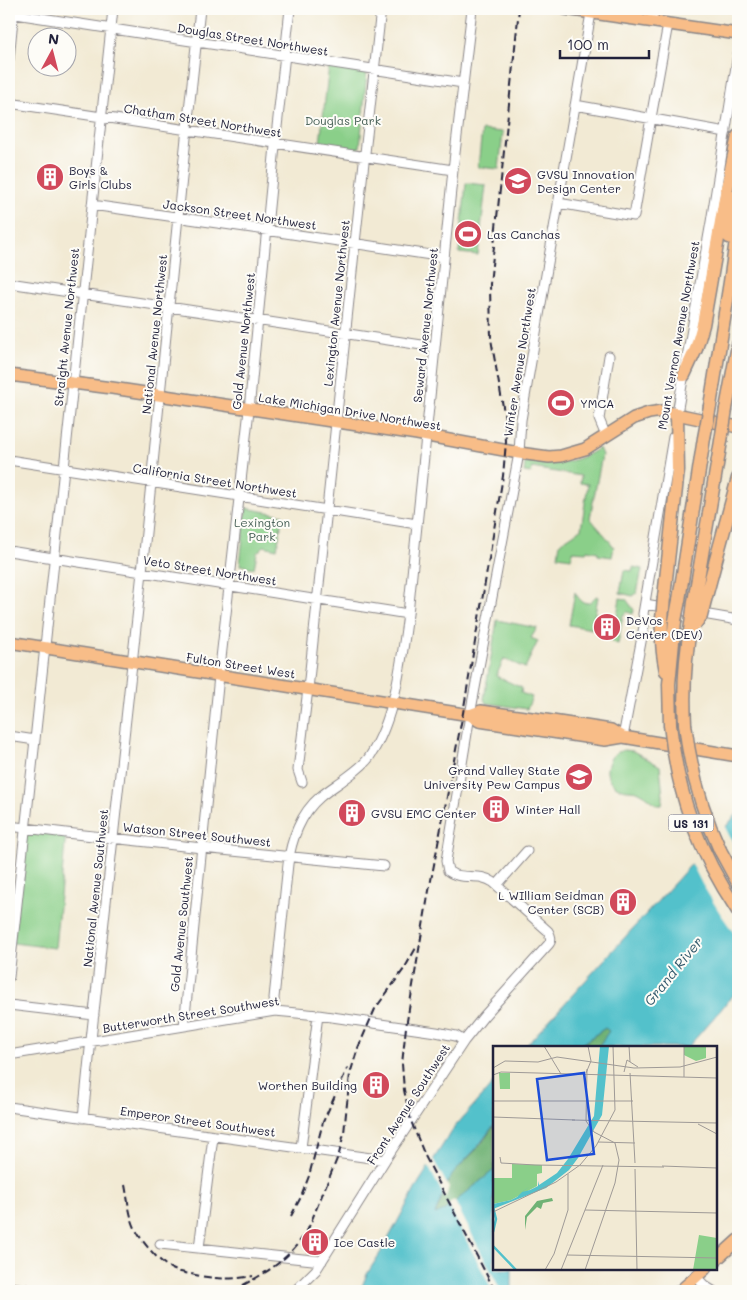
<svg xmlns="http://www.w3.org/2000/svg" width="747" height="1300" font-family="Mali,sans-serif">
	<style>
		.green { fill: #8acf89; stroke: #567862 }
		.forest { fill: #6fb275; stroke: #486a58 }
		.water { fill: #53c1cb; stroke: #3a7283 }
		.pier { fill: #f2ead4 }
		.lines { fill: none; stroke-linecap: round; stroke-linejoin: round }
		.minor-casing { stroke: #8a8688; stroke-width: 11 }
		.major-casing { stroke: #8a8688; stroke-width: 14 }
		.highway-casing { stroke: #8a8688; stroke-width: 15 }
		.minor { stroke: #fff; stroke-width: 9 }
		.major { stroke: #f8bd88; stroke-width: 11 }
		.highway { stroke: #f8bd88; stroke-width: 12 }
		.rail { stroke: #22223b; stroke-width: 2; stroke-dasharray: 8 4; stroke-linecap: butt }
		.highway-bridge-casing { stroke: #8a8688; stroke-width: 15; stroke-linecap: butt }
		.highway-bridge { stroke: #f8bd88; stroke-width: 12 }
		.labels { text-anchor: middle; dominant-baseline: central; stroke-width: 4; stroke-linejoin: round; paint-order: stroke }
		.shield { fill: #fdfcf7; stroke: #646373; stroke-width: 1 }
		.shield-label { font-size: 11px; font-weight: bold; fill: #22223b }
		.street-label { font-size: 12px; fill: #22223b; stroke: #fdfcf7 }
		.park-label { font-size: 12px; fill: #465f56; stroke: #fdfcf7 }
		.poi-label { font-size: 12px; fill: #22223b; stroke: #fdfcf7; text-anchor: start }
		.water-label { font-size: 14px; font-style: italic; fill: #335a6d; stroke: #fdfcf7 }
		.inset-river { fill: none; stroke: #53c1cb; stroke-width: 2.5 }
		.inset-road { fill: none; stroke: #9f9a97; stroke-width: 1 }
		.view { fill: #1d4ed8; fill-opacity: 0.15; stroke: #1d4ed8; stroke-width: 2.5 }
		.inset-edge { fill: none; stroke: #22223b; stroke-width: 2.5 }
	</style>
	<rect width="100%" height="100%" fill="#fdfcf7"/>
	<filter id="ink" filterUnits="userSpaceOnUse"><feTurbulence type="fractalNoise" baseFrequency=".02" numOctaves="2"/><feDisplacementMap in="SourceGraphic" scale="10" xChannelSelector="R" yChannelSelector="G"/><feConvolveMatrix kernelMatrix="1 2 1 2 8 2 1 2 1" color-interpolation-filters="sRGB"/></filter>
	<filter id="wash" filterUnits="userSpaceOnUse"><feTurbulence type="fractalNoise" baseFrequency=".0096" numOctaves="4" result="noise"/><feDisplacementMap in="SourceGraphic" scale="20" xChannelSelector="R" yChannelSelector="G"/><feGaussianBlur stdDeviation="1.12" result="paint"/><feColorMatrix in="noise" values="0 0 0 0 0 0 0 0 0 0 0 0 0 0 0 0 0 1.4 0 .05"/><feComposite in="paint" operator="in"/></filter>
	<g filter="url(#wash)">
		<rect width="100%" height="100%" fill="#f2ead4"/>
		<path class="green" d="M329,65L367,71L360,147L356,149L320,143Z
			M482,130L503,132L499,169L478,167Z
			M466,183L486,185L478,255L459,253Z
			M599,448L602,455L590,518C598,528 607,537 614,547L612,557L598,555V552L587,550L586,552L573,551L571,558L558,556L560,543L581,529L588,484L580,483L581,476L532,468L531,473L524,472L525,463L528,460C536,461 545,463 553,463C570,463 585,457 599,448Z
			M246,508L283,515L277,549L264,546L257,553L254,568L240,565Z
			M633,567L642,569L637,593L633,596L620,593L624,570L632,571Z
			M575,592C580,602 587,608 596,596L598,597L592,629L569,625Z
			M620,598L626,599L634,610L633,614L627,612L623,615L618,644L612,642V640H613Z
			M497,620L537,628L531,638L538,641L525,668L504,659L496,676L522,688L521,693L532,697L527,709L486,703L484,699Z
			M624,750L633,751L660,766L663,797L662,805H657C652,801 647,796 641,793C635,789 629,791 622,789C612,787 604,775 608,765C610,756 616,752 624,750Z
			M25,828L66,833L55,948L13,943Z"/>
		<path class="forest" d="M605,1028L609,1031L598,1047L577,1048Z
			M494,1125V1170L445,1210L435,1215C441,1202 444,1187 452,1175C459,1166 468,1158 476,1150C483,1142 489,1133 494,1125Z"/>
		<path class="water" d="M738,813V990L688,1047H598L609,1031L605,1028L577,1047L524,1048Z
			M494,1082V1125L476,1149L465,1160L453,1174L448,1182L435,1214L445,1210L494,1170V1269H512V1291H360L367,1274L382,1250L419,1182L453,1129Z"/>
		<path class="pier" d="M724,825L738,853V939L720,913L702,884L691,862Z
			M432,1157L449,1188L445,1198L427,1164Z
			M454,1200L501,1291H493L448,1205Z"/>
	</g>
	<g filter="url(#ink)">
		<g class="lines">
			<defs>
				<path id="minor" d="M9,13L463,83
					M651,21L654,9
					M9,59L14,9
					M9,103L453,170
					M575,105L726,132
					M558,203L634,216L651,118L668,24
					M92,205L259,229L444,257
					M9,283L435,347
					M676,419L711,222L738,54
					M606,436L599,419L609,356
					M9,460L417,524
					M9,551L408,614
					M645,604L738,620
					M9,736L35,740
					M623,737L645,621L643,614L673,437
					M302,782L298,770L308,689L355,243L381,9
					M9,826L66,833L202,848L384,866
					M497,885L527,851
					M9,977L35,740L113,9
					M9,1005L94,1015
					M275,1011L274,998L288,864C291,840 301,813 320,797C327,791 335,786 342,781C351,774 364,766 370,756C395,719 402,658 408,614L453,170L472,9
					M184,1026L219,676L249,410L276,136L290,9
					M9,1055L275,1011L318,1015L436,1032L456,1036L464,1041
					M9,1107L385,1160
					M83,1118L90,1049L142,572L186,138L200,9
					M301,1148L318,1015
					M160,1244L322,1261
					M199,1248L213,1137
					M696,1277L705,1286L713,1291
					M9,1287L39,1291
					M295,1291L316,1270L385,1160L464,1041L484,1016L548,945C552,941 551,936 548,931L493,882C479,872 461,881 448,871L446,861L470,715L519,453L521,420L591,13"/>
				<path id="major" d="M565,9L738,34
					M9,375L112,388L417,434L519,453L549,457L561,456L585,449L634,418L649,413L662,411L738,427
					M9,642L470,715L479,721L605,740L623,737L738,756
					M470,715L481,711L539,719L611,730L623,737
					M716,1260L738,1240
					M680,1291L705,1269"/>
				<path id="highway" d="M729,237L733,197
					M684,375L696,349L703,325L726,193L738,136
					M710,406L730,282L738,226
					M726,409L738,345
					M664,597L678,470L677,414
					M679,600L704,438
					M694,602L721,441
					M704,604L738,478
					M662,619C661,637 662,653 666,671
					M685,724C683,690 685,657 691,624
					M670,725L669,684L675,621
					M720,850L738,883"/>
			</defs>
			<use href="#minor" class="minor-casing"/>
			<use href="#major" class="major-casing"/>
			<use href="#highway" class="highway-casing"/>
			<use href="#minor" class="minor"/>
			<use href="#major" class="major"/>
			<use href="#highway" class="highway"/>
			<path class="rail" d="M125,1185C128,1200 129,1216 136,1230C141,1241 161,1264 172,1269C178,1272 185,1273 191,1274C212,1279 231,1280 253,1276
				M291,1216L301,1197L309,1176L323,1122L348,1067
				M73,1289L89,1291
				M232,1291C264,1274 288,1262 308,1229L339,1154L344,1133L350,1074L358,1048L375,1009L404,969L416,948
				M495,1291L425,1156L411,1121L404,1090L402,1064L406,1027L428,896L463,713L503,476L506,442L505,418L491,339L490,284L519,9"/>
			<defs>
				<path id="highway-bridge" d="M704,438L710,406
					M721,441L726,409
					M662,619L664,597
					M675,621L679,600
					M691,624L694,602
					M695,624L701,616L704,604
					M685,724C690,768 701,809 720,850
					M670,725C678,797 698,851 738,911"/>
			</defs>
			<use href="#highway-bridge" class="highway-bridge-casing"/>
			<use href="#highway-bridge" class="highway-bridge"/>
		</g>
	</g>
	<defs>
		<symbol id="building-disc" viewBox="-11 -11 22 22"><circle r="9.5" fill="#d1495b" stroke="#fdfcf7"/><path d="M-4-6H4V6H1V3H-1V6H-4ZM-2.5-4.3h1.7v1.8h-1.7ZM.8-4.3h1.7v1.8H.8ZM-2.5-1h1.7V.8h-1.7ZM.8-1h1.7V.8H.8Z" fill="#fff"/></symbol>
		<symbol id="university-disc" viewBox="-11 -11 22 22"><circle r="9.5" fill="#d1495b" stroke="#fdfcf7"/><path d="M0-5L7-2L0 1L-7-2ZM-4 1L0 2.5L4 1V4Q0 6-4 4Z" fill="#fff"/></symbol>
		<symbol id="stadium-disc" viewBox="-11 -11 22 22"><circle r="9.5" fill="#d1495b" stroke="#fdfcf7"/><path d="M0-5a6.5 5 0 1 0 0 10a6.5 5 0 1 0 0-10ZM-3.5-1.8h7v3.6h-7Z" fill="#fff"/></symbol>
	</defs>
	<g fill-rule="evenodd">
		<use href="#building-disc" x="34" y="161" width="32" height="32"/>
		<use href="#university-disc" x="502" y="165" width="32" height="32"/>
		<use href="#stadium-disc" x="452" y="218" width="32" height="32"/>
		<use href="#stadium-disc" x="545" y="387" width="32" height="32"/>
		<use href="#building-disc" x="591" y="611" width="32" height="32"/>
		<use href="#university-disc" x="563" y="761" width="32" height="32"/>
		<use href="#building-disc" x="480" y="793" width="32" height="32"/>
		<use href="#building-disc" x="336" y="797" width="32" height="32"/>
		<use href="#building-disc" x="607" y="886" width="32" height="32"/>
		<use href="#building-disc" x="360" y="1069" width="32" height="32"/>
		<use href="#building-disc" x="299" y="1226" width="32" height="32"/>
	</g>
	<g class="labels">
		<rect class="shield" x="668.5" y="814.5" width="45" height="17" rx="4"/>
		<g class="shield-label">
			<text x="691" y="823">US 131</text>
		</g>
		<g class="street-label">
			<text transform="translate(253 39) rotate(9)">Douglas Street Northwest</text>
			<text transform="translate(203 120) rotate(9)">Chatham Street Northwest</text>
			<text transform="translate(240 214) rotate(8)">Jackson Street Northwest</text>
			<text transform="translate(336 303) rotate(-84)">Lexington Avenue Northwest</text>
			<text transform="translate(425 325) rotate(-84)">Seward Avenue Northwest</text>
			<text transform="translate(66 327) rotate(-84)">Straight Avenue Northwest</text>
			<text transform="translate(154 334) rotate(-84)">National Avenue Northwest</text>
			<text transform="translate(678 335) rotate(-80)">Mount Vernon Avenue Northwest</text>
			<text transform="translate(243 341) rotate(-84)">Gold Avenue Northwest</text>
			<text transform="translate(519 362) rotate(-81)">Winter Avenue Northwest</text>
			<text transform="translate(350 411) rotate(9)">Lake Michigan Drive Northwest</text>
			<text transform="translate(215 480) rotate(9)">California Street Northwest</text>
			<text transform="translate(210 570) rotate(9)">Veto Street Northwest</text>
			<text transform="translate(241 665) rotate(9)">Fulton Street West</text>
			<text transform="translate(197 834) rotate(6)">Watson Street Southwest</text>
			<text transform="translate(95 888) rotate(-84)">National Avenue Southwest</text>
			<text transform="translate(181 924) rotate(-84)">Gold Avenue Southwest</text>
			<text transform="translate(191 1014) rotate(-9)">Butterworth Street Southwest</text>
			<text transform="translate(408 1104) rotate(-57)">Front Avenue Southwest</text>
			<text transform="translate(198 1121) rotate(8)">Emperor Street Southwest</text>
		</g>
		<g class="park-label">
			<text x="343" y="120">Douglas Park</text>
			<text x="262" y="522">Lexington<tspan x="262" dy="14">Park</tspan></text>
		</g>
		<g class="poi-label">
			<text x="69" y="170">Boys &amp;<tspan x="69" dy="14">Girls Clubs</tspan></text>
			<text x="537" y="174">GVSU Innovation<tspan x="537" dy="14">Design Center</tspan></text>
			<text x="487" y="234">Las Canchas</text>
			<text x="580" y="403">YMCA</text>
			<text x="626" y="620">DeVos<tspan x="626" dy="14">Center (DEV)</tspan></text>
			<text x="560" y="770" text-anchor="end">Grand Valley State<tspan x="560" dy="14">University Pew Campus</tspan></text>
			<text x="515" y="809">Winter Hall</text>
			<text x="371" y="813">GVSU EMC Center</text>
			<text x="604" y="895" text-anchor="end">L WIlliam Seidman<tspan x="604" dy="14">Center (SCB)</tspan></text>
			<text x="357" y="1085" text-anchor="end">Worthen Building</text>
			<text x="334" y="1242">Ice Castle</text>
		</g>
		<g class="water-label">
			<text transform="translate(673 971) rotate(-51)">Grand River</text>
		</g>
	</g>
	<g transform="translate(493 1046)">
		<rect width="224" height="224" fill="#f2ead4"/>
		<path d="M191,0H213V12L203,15L191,9ZM6,27H17V43H7ZM19,118L49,119V127L44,128V140L18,154L0,158V132H19ZM206,189L224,192V224H200Z" fill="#8acf89"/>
		<path d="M59,152L60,155L50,157L48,163L44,161L34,171L32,184V170L44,155Z" fill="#6fb275"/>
		<path d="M107,0H116L109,69L85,112L76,124L53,142L0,163V158L18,154L24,151L30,145L36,141L29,146L37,144L45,140V135L46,139L64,127L75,113L101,70Z" fill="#53c1cb"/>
		<path class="inset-river" d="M0,161L3,173L0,186M0,200L23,224"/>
		<path class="inset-road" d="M51,0L68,28M136,0L137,16M191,0V31M0,22L12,15L45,16L64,11L141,22L187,21L224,11M131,26L134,14L145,21M93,27L98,15L95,0M137,27L142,117M0,29L8,26L224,32M0,55H140M0,71L82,74M79,74L224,77M205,78L224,88M105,96L142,97M7,111L8,117L42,119L171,121M169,120L224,122M142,123L144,224M92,164L224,167M0,166L63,136L87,119L103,100L122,64L120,0M74,209L224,212M52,224L61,208L75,164V128M68,224L110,119M92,224L122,137L126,114L122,97L101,86L93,75L94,23"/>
		<path class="view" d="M91,27L101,108L54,114L44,33Z"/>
		<rect width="224" height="224" class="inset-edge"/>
	</g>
	<rect width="747" height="1300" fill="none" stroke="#fdfcf7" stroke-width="30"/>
	<g transform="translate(52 52) rotate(7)"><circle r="24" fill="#fdfcf7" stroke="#a5a5ac"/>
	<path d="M0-4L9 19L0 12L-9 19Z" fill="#d1495b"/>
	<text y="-8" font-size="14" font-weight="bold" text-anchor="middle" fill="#22223b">N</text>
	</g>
	<path d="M560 50v8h89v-8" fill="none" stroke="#22223b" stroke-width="2.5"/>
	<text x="567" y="50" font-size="15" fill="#22223b" stroke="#fdfcf7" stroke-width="4" paint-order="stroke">100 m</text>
</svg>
